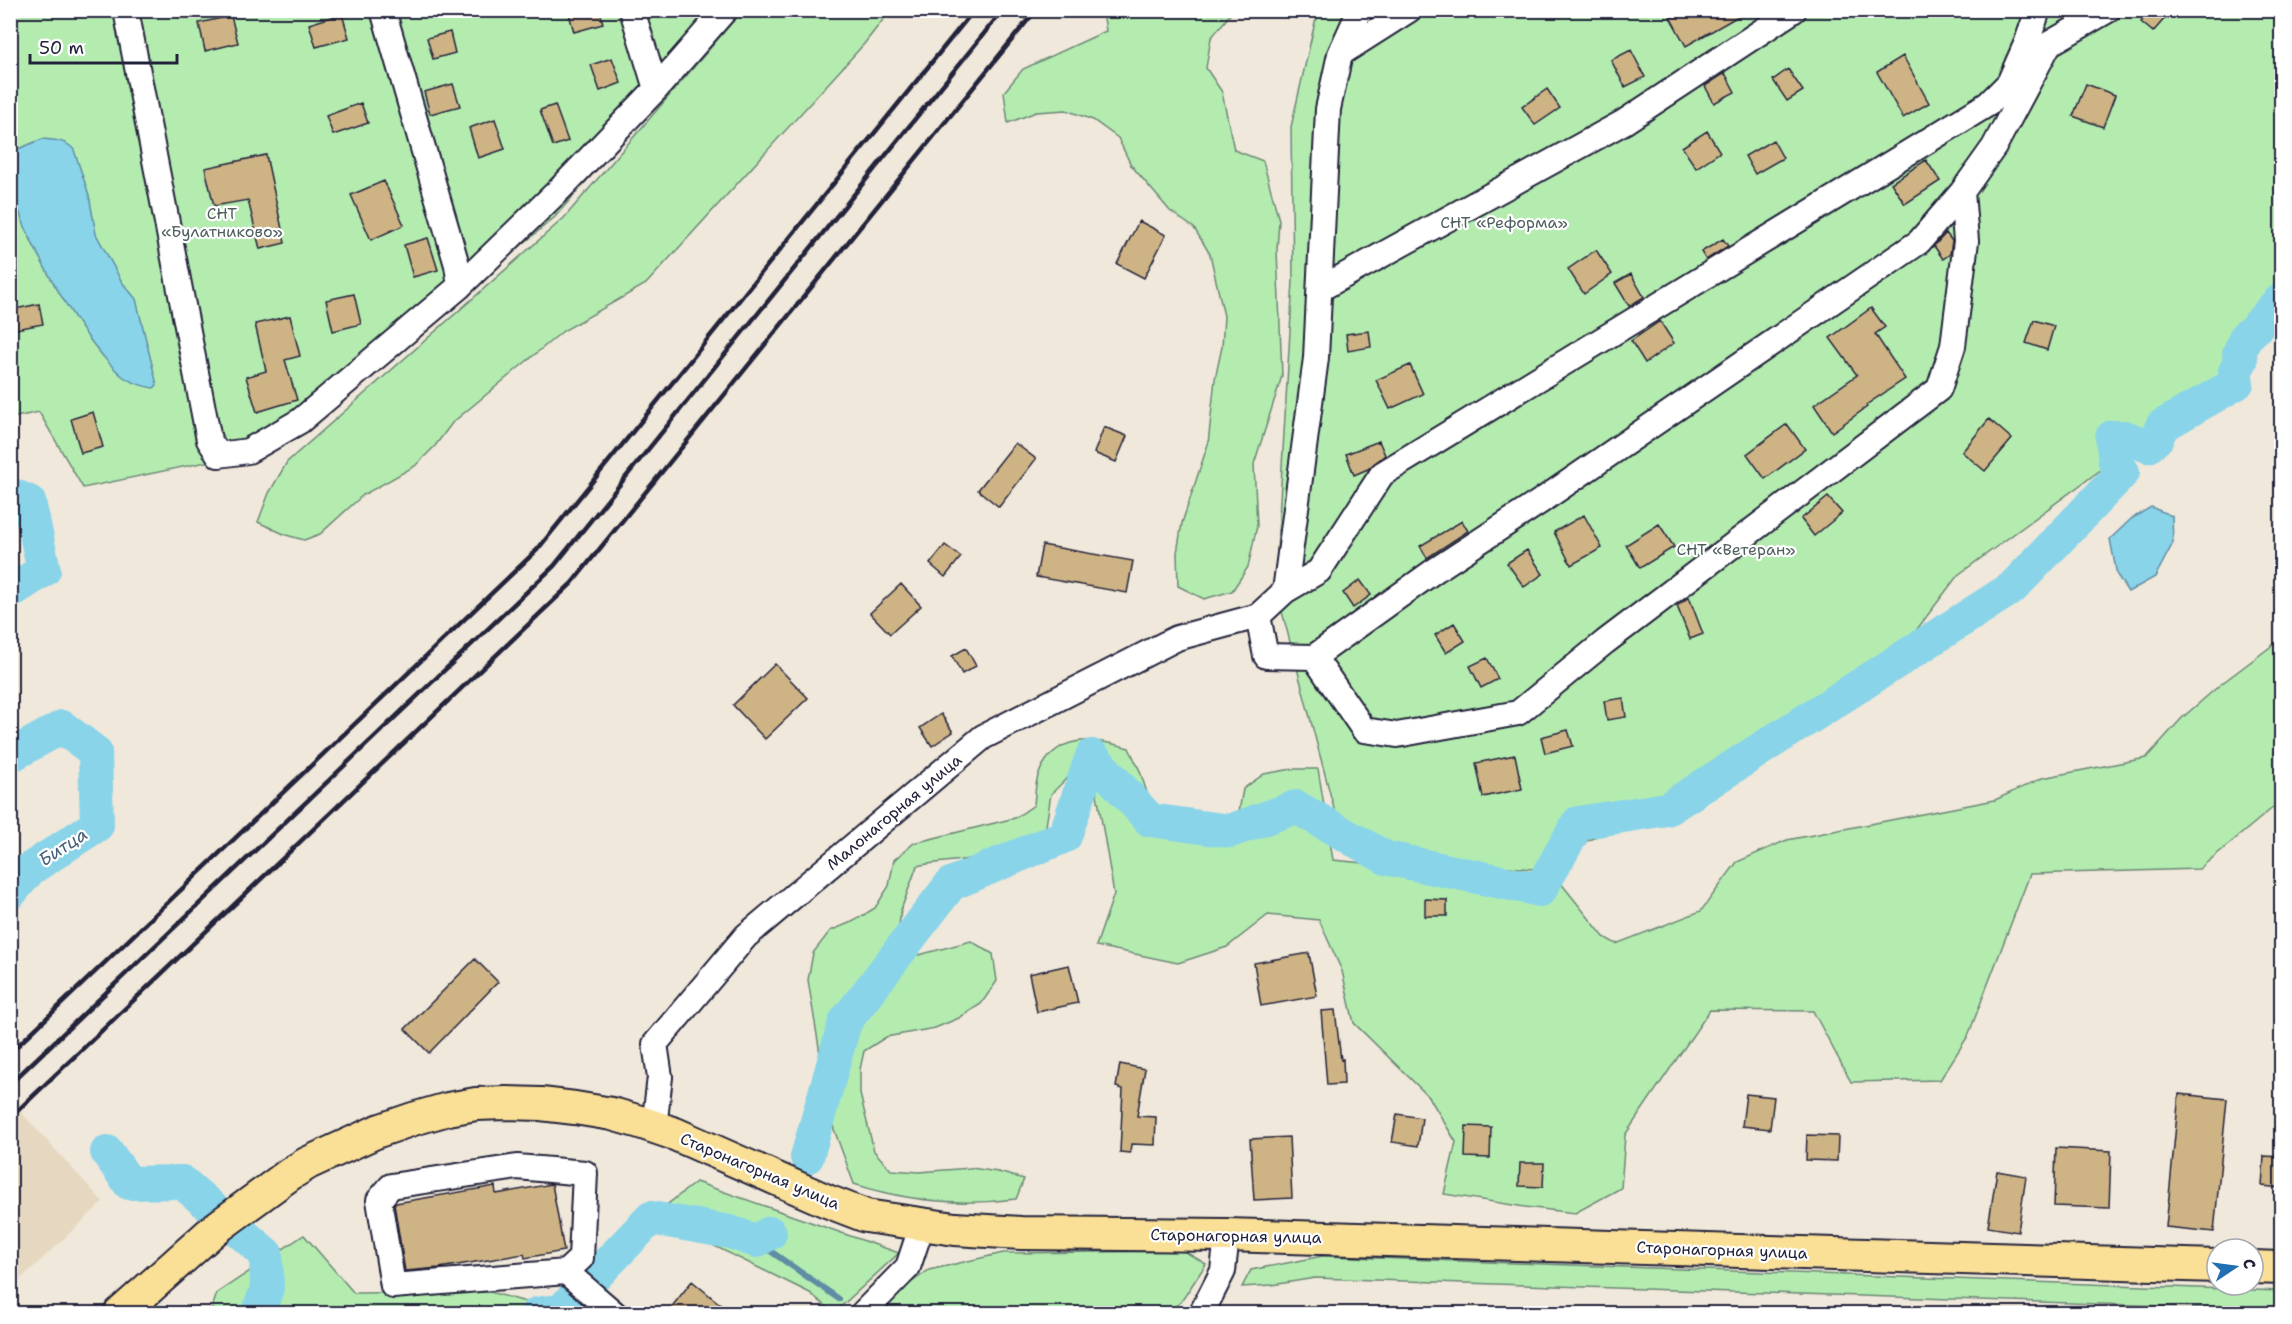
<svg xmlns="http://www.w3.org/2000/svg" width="2292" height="1324" font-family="'Shantell Sans',sans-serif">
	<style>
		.built { fill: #e6d8c0 }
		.green { fill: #b4ecb0; stroke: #6b8776; stroke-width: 1.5 }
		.water { fill: #89d4e9; stroke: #608da3; stroke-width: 1.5 }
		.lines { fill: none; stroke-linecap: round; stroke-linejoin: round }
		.stream { stroke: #608da3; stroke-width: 6 }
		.river { stroke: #89d4e9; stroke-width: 34 }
		.building { fill: #ceb384; stroke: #22223b; stroke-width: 1.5 }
		.minor-casing { stroke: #22223b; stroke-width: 28 }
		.major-casing { stroke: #22223b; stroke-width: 36 }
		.minor { stroke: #fff; stroke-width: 24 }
		.major { stroke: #fadf96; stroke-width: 32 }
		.rail { stroke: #22223b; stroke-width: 4.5 }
		.labels { text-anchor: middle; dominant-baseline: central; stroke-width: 4.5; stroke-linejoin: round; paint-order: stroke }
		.park-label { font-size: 16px; fill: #4e5f5e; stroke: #fff }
		.street-label { font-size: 16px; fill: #22223b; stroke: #fff }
		.water-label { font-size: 18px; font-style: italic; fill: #466078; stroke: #fff }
	</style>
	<rect width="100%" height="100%" fill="#f0e8da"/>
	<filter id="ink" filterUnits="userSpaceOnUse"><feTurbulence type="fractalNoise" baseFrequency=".0167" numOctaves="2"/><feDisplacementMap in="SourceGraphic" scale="12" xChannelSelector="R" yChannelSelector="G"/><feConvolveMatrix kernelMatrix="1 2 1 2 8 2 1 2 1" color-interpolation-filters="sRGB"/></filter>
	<g filter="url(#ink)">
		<path class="built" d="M11,1101L103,1202L11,1288Z"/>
		<path class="green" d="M743,10L890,11L864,44L646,284L563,331L452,423L435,446L415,466L363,495L320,534L304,540L286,535L258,522L269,493L287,462L564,218Z
			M11,11H734L555,217L282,446L83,488L39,412L11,418Z
			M1103,11H1233L1211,38L1206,68L1222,92L1234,150L1263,161L1279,220L1277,250L1282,376L1254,464L1257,526L1248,567L1232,591L1204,599L1178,586L1177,553L1182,523L1208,444L1215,379L1222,347L1224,316L1210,254L1194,228L1170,211L1131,165L1118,138L1093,120L1066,110L1036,112L1008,123L1004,92L1023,69L1106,31Z
			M1322,11H2281V313L2235,371L1958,575L1865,698L1533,869L1346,854L1275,585L1293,281L1291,127L1315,22Z
			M2281,639V801L2199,869L2030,874L1968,1036L1940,1080L1851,1082L1813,1011L1710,1010L1625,1135L1621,1188L1575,1213L1525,1207L1444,1194L1456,1142L1429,1097L1354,1023L1342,971L1319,920L1268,915L1227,947L1178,963L1096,946L1114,894L1096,788L1076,769L1051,794L1045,832C1021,842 996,855 969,859C952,862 935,862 917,866L901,910L897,942L919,955L971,941L993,954L997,981L981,1004L959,1018L935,1028L886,1037L864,1051L860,1069V1094L874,1151L891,1170L919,1172L971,1168L998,1172L1024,1179L1016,1199C962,1206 906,1201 854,1184L831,1121L808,980L813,953L830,931L854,921L875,908L889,886L894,860L914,843L1015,818L1034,805C1035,796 1035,785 1038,776C1054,733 1092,737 1129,748L1140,771L1148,796L1166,817L1189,831L1217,834L1238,817L1243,789L1264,774L1292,769H1318L1333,860L1560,882L1604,937L1616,944L1701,911L1737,862L1787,840L1995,800L2042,778L2146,758L2182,718L2221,684Z
			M696,1182L899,1253L834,1313L810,1293L690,1234L668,1204Z
			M304,1235L354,1293L490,1292L533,1304L582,1312V1313L210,1314L217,1293Z
			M1184,1251L1206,1264L1181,1302L1165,1313H868L929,1270L1003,1253Z
			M1323,1256L2281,1291V1310L1315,1278L1272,1285L1242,1287L1251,1270Z"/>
		<path class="water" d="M42,139C53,140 67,140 74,150L89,195L96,234L122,282L136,299L157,385L154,388C144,387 128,381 121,375C81,339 22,237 11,184C9,174 10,162 11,152Z
			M2151,507L2172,516L2173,543L2155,577L2128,592L2117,575L2110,539L2131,519Z"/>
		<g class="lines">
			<path class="stream" d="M756,1241L839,1299"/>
			<path class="river" d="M10,494L29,502L44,570L10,592
				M10,756L62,727L95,752L97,825L30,869L10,893
				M107,1152L129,1183L182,1182L266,1254L267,1288L258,1314
				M807,1157L845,1022L951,884L1065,836L1092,756L1150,820L1230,831L1296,807L1386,858L1540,890L1578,823L1667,809L2012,588L2123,472L2115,462L2112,437H2124L2148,446L2157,438L2162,426L2237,383L2235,371L2241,361L2239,354L2246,336C2258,329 2269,310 2282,299
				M537,1314L562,1310L651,1218L730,1232L756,1241L770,1233"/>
		</g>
		<path class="building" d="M568,10H600L603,24L574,32Z
			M1682,10H1749L1686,46L1670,17Z
			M2150,10H2156L2165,18L2153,32L2141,22Z
			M342,14L349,38L316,47L309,24Z
			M231,16L238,43L205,51L199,23Z
			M450,32L455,53L433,59L427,38Z
			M1631,50L1645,77L1625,87L1611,60Z
			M1903,56L1929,103L1903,118L1877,72Z
			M612,58L621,83L600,91L591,65Z
			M1788,69L1803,91L1787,101L1773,80Z
			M1725,73L1735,92L1714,103L1705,86Z
			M453,84L460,106L430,114L424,92Z
			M2086,84L2115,95L2103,127L2073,116Z
			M1547,89L1560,108L1535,125L1522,107Z
			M361,103L368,123L333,135L326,116Z
			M555,105L568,141L553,146L540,110Z
			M495,119L505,149L478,158L469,128Z
			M1707,131L1720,152L1696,168L1682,147Z
			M1773,140L1783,158L1755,174L1745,156Z
			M266,155L285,243L260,249L248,200L214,206L205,168Z
			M1926,160L1940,181L1905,204L1891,183Z
			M384,181L404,225L371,240L351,195Z
			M1139,221L1166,235L1144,278L1117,264Z
			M1946,233L1952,241L1950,254L1943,259L1934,246Z
			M428,238L438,270L413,277L404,245Z
			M1723,239L1728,246L1706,260L1701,252Z
			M1596,250L1612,274L1584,294L1568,269Z
			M1631,274L1644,297L1629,306L1615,283Z
			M354,294L361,324L333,331L326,300Z
			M39,304L43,324L10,330V310Z
			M1871,308L1885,327L1875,334L1905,379L1866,405L1867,407L1832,432L1814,405L1857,375L1830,338Z
			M290,316L300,356L285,360L297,400L257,412L246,377L266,371L255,324Z
			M2034,320L2054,326L2047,350L2026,343Z
			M1660,321L1674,343L1645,363L1631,341Z
			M1369,331L1371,347L1348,351L1346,334Z
			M1410,365L1423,394L1390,409L1376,380Z
			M93,412L103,447L81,453L71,419Z
			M1989,419L2012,439L1985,471L1962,452Z
			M1787,424L1805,449L1765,479L1747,454Z
			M1104,427L1127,436L1116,462L1094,453Z
			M1379,441L1385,455L1368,469L1354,475L1346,454Z
			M1015,443L1036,459L999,507L978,490Z
			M1828,497L1842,513L1814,536L1801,519Z
			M1584,515L1602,548L1571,565L1554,532Z
			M1462,521L1468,531L1427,558L1420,546Z
			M1659,524L1674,547L1640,568L1626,545Z
			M945,545L961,557L945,577L930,564Z
			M1042,545L1133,561L1127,593L1036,577Z
			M1527,550L1543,574L1524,587L1507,563Z
			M1360,580L1371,595L1353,608L1343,593Z
			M901,584L921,606L890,634L870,613Z
			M1689,597L1703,634L1690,639L1677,606Z
			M1454,623L1465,641L1446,653L1435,635Z
			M966,648L976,666L962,674L952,656Z
			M1487,658L1498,679L1481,688L1470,666Z
			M775,664L808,698L765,739L733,705Z
			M1623,698L1626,717L1607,720L1604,701Z
			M941,714L953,732L932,746L920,728Z
			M1568,730L1573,746L1545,753L1541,737Z
			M1515,755L1522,789L1483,797L1476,763Z
			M1425,899L1447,900V916H1425Z
			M1309,953L1317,996L1261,1006L1254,963Z
			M475,959L498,982L429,1053L405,1029Z
			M1069,965L1078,1003L1037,1012L1029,974Z
			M1335,1010L1341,1060L1343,1059L1344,1084L1327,1085L1321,1011Z
			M1120,1064L1145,1069L1137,1116L1156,1117L1155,1145L1131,1144L1130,1153L1120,1152L1123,1089L1116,1087Z
			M1746,1094L1774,1097L1770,1129L1742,1126Z
			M2179,1094L2227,1099L2214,1232L2166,1227Z
			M1397,1114L1422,1118L1418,1146L1392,1142Z
			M1466,1126L1491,1127L1490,1158L1465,1157Z
			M1807,1135L1838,1136L1837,1161L1806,1160Z
			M1289,1137L1292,1198L1254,1200L1250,1139Z
			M2056,1148L2111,1151L2109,1208L2054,1206Z
			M2264,1156L2282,1157V1188L2262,1186Z
			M1520,1163H1544L1543,1187L1519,1186Z
			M1997,1171L2026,1176L2018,1232L1988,1227Z
			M552,1184L564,1251L525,1258L524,1254L439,1268L405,1271L394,1204L396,1203L495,1186L496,1194Z
			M692,1281L732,1314H666Z"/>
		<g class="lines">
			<defs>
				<path id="minor" d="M126,10L209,440L219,455L248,451L300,421L460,286L560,189L656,89L725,10
					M383,10L457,265L460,286
					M632,10L656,89
					M1340,54L1409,10
					M1320,289L1624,122L1794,10
					M1285,591L1319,571L1382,474L1988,104L2009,83L2027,42L2038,10
					M1258,616L1266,656L1314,657L1434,571L1541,501L1919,242L1962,192L1994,147L2049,44L2108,10
					M1314,657L1364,730L1397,735L1518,713L1605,642L1939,389L1953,346L1966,241L1962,192
					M654,1127L660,1077L655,1044L746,936L983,737L1177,638L1258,616L1285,591L1316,358L1328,109L1340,54L1360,10
					M566,1272L581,1258L585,1173L517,1167L391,1186L379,1200L393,1286L566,1272L615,1314
					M862,1314L908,1267L922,1225
					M1201,1314L1223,1271L1227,1235"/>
				<path id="major" d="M2253,1267L2282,1268
					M120,1314L215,1229L290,1174L308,1163L378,1131L413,1119L448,1109L476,1104L506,1103L541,1104L575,1108L612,1114L640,1122L675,1134L827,1201L866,1216L955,1229L1021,1233L1227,1235L2217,1266"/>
			</defs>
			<use href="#minor" class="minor-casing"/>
			<use href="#major" class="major-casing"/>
			<use href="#minor" class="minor"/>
			<use href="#major" class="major"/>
			<path class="rail" d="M10,1053L537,550L974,10
				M10,1084L554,566L1003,10
				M10,1118L572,583L1036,10"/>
		</g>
	</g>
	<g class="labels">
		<g class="park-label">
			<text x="222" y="213">СНТ<tspan x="222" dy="18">«Булатниково»</tspan></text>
			<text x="1504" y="222">СНТ «Реформа»</text>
			<text x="1736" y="549">СНТ «Ветеран»</text>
		</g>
		<g class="street-label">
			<text transform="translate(894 812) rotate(-40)">Малонагорная улица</text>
			<text transform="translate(760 1171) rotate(23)">Старонагорная улица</text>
			<text transform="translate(1236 1236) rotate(1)">Старонагорная улица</text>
			<text transform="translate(1722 1250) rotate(2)">Старонагорная улица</text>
		</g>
		<g class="water-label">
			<text transform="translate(63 847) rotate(-33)">Битца</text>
		</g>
	</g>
	<rect width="2292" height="1324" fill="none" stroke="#fff" stroke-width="36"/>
	<rect x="18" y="18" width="2256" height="1288" fill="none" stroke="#22223b" stroke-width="2" filter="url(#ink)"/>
	<g transform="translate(2235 1267) rotate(77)"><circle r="28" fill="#ffffff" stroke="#a7a7b1" stroke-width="1.5"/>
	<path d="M0-4.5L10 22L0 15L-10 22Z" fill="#1f6fb2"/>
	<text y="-9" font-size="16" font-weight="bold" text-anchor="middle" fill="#22223b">С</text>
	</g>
	<path d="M30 54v9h147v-9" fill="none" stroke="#22223b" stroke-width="3"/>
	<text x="39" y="54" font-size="18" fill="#22223b" stroke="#ffffff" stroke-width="4.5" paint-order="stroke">50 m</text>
</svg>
